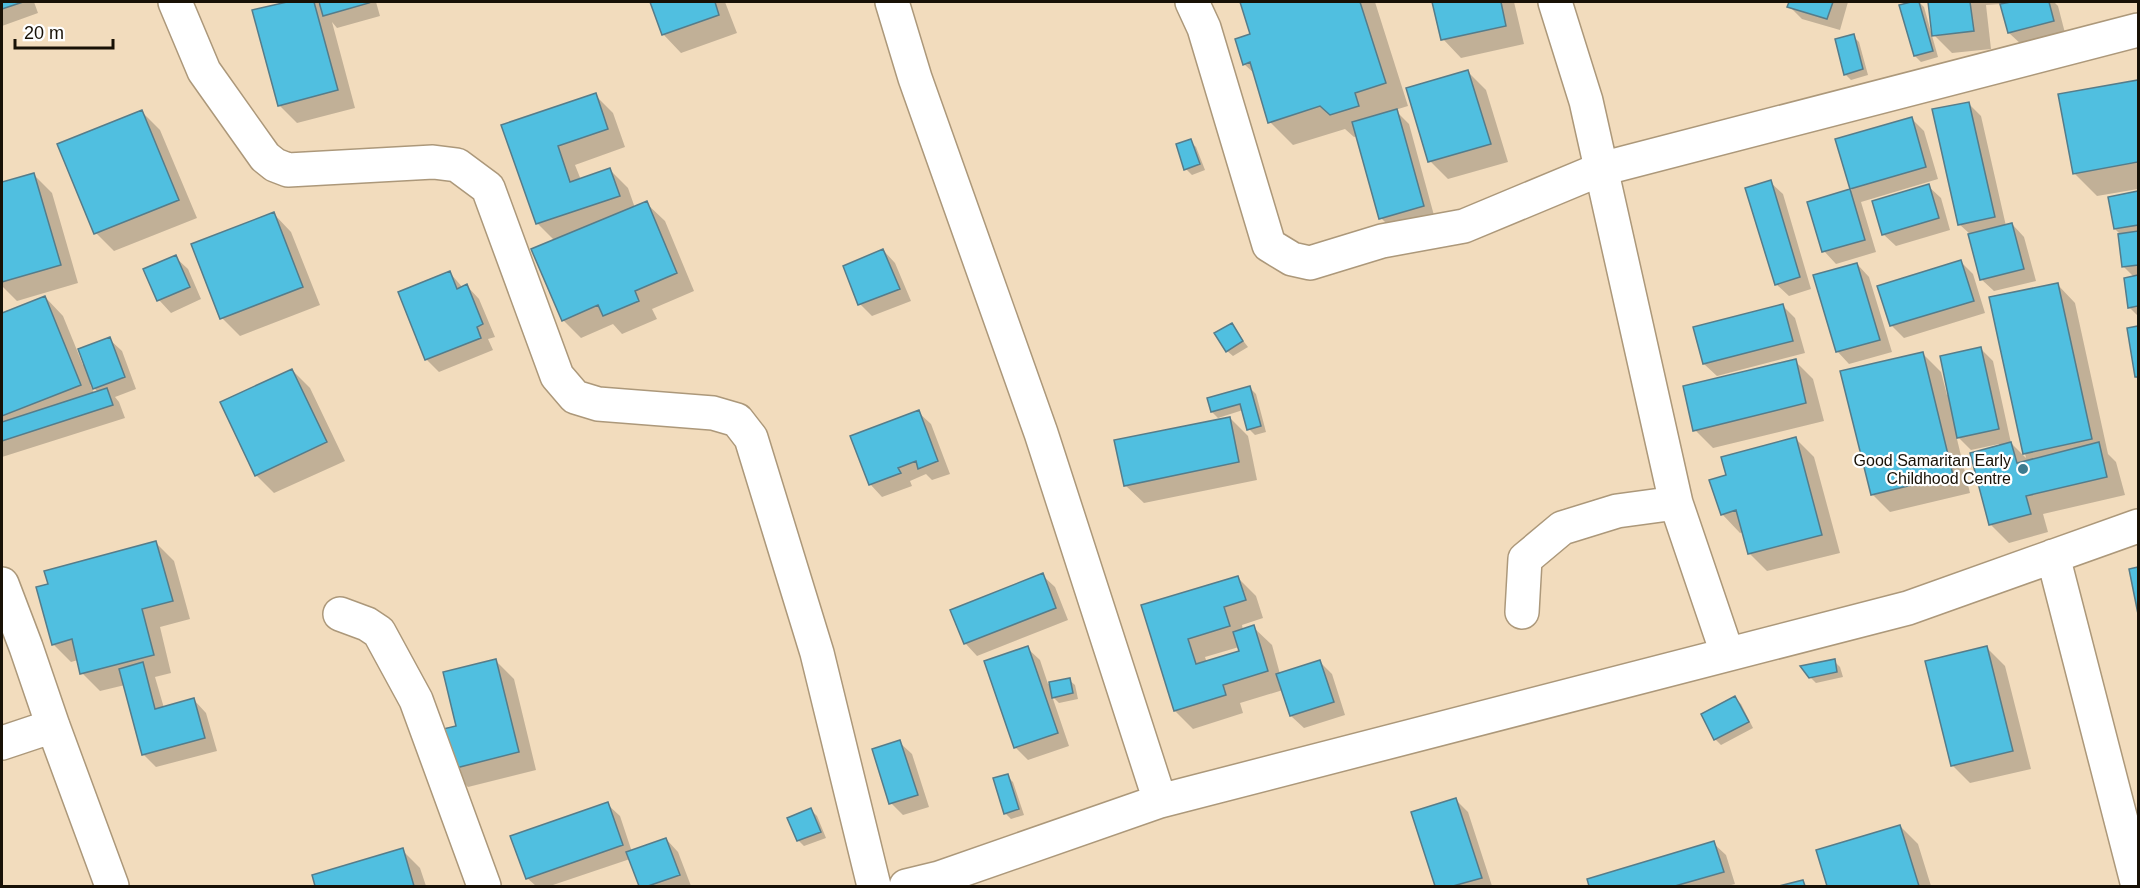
<svg xmlns="http://www.w3.org/2000/svg" width="2140" height="888" font-family="Helvetica,sans-serif">
	<style>
		.shadow { fill: #0003; fill-rule: evenodd }
		.building { fill: #50bfe0; stroke: #557c8a; stroke-width: 1.5 }
		.lines { fill: none; stroke-linecap: round; stroke-linejoin: round }
		.minor-casing { stroke: #ac987a; stroke-width: 36 }
		.minor { stroke: #fff; stroke-width: 33 }
		.poi-dot { fill: #3c7b8f; stroke: #fff; stroke-width: 2 }
		.labels { text-anchor: middle; dominant-baseline: central; stroke-width: 4.5; stroke-linejoin: round; paint-order: stroke }
		.poi-label { font-size: 16px; fill: #181106; stroke: #fff; text-anchor: end }
	</style>
	<rect width="100%" height="100%" fill="#f2dcbd"/>
	<path class="shadow" d="M2,2H34L38,13L2,26Z
		M293,2H317L323,8L321,2H376L380,16L337,28L332,22L355,108L297,123L279,105L254,12Z
		M651,2H725L737,33L681,53L663,34Z
		M1241,2H1375L1408,106L1395,110L1409,124L1435,219L1393,230L1381,218L1357,136L1354,137L1345,129L1293,145L1270,122L1256,75L1244,64L1252,35Z
		M1434,2H1514L1524,44L1461,58L1443,39Z
		M1791,2H1848L1840,30L1802,19L1789,6Z
		M1919,2L1924,7L1938,57L1921,62L1915,56L1901,6Z
		M1930,2H2054L2058,6L2065,33L2022,45L2009,33L2001,4L1986,5L1991,49L1952,53L1934,35Z
		M1853,36L1859,42L1868,75L1851,80L1845,74Z
		M1468,72L1486,90L1508,162L1448,179L1430,161Z
		M2138,81V189L2097,196L2074,173L2060,95Z
		M595,95L613,113L625,147L575,165L581,180L610,170L628,188L635,208L646,203L665,221L694,291L652,309L657,319L622,334L613,324L581,338L563,320L555,241L537,223L503,126Z
		M1968,103L1981,116L2006,226L2012,224L2024,237L2036,281L1994,291L1981,279L1970,234L1959,224Z
		M142,112L160,130L197,218L114,251L96,233Z
		M1911,118L1924,131L1938,179L1861,202L1876,252L1836,264L1824,251L1809,203L1852,190L1837,140Z
		M1190,141L1196,147L1205,170L1192,175L1186,169Z
		M34,175L52,193L78,283L17,301L2,286V184Z
		M1770,182L1783,194L1811,289L1789,296L1776,284Z
		M1928,186L1941,198L1950,230L1896,246L1883,234Z
		M2138,193V316L2129,307L2134,277L2124,267L2121,235L2115,229L2109,198Z
		M273,213L291,232L320,305L240,336L222,318Z
		M883,250L895,263L911,301L872,316L860,304Z
		M175,257L188,269L201,299L171,313L159,300L145,270Z
		M1961,262L1973,274L1985,313L1904,338L1892,326L1879,287Z
		M1857,264L1869,277L1892,352L1849,364L1837,351Z
		M450,273L463,288L467,286L479,299L495,337L488,339L493,350L439,372L426,359Z
		M2057,284L2075,303L2108,454L2116,462L2125,495L2043,514L2048,532L2009,543L1990,524L1999,444L1971,450L1956,435L1970,493L1890,512L1872,494L1923,354L1941,372L1947,395L1949,394L1981,349L1993,361L2011,443L2026,458L1991,298Z
		M45,297L63,316L83,365L109,339L122,351L136,389L115,397L119,402L125,418L2,457V315ZM90,384L98,392L94,393Z
		M1783,306L1795,318L1805,353L1717,376L1704,364Z
		M1231,325L1248,347L1233,356L1227,351Z
		M2138,328V379L2136,377L2129,329Z
		M1795,361L1813,379L1824,421L1713,448L1695,430Z
		M292,370L310,388L345,461L274,493L256,475Z
		M1250,388L1256,394L1266,432L1255,435L1249,429L1243,410L1218,418L1212,412L1209,399Z
		M918,412L931,424L950,474L932,480L926,474L910,481L912,486L882,497L870,484Z
		M1230,418L1248,436L1257,480L1144,503L1125,485Z
		M1796,439L1814,457L1840,553L1767,571L1749,553L1743,532L1740,533L1722,514L1728,476Z
		M156,543L174,561L190,619L160,627L171,673L155,677L164,708L194,700L206,713L217,751L156,767L144,755L125,685L100,691L82,673L78,660L71,662L53,644Z
		M2138,569V607L2131,570Z
		M1042,575L1055,587L1068,620L977,656L965,643Z
		M1238,578L1256,596L1263,618L1242,625L1243,630L1253,627L1272,645L1280,674L1319,661L1332,674L1345,715L1304,728L1291,716L1283,690L1240,703L1243,713L1193,729L1175,711L1143,606ZM1239,647L1241,652L1207,663L1205,657Z
		M1027,648L1040,660L1048,684L1069,680L1075,685L1078,699L1059,703L1052,696L1069,746L1028,760L1016,748L986,662Z
		M1987,648L2005,666L2031,769L1970,783L1952,765Z
		M496,661L514,679L536,770L468,787L449,769L458,727Z
		M1834,661L1840,667L1843,677L1816,683L1810,677Z
		M1735,698L1741,704L1753,728L1721,745L1715,739Z
		M899,742L912,754L929,807L903,815L891,803Z
		M1007,776L1013,782L1024,815L1011,819L1005,813Z
		M1455,799L1468,812L1492,886H1437L1413,813Z
		M607,804L620,816L632,852L666,839L678,852L691,886H641L630,859L550,886H536L527,878Z
		M811,810L817,816L826,838L804,846L798,840Z
		M1900,826L1918,844L1931,886H1829L1818,851Z
		M1713,843L1726,855L1735,884L1727,886H1590L1589,880Z
		M402,850L420,868L426,886H317L314,876Z"/>
	<path class="building" d="M2,2H23L2,9Z
		M287,2H314L338,90L278,106L252,10Z
		M319,2H368L369,3L323,16Z
		M650,2H715L719,15L662,35Z
		M1240,2H1360L1386,83L1355,93L1359,106L1330,115L1320,106L1268,123L1250,62L1243,65L1235,39L1250,34Z
		M1432,2H1501L1506,26L1441,40Z
		M1789,2H1833L1827,19L1787,7Z
		M1911,2H1919L1933,51L1914,56L1899,5Z
		M1928,2H1970L1974,31L1932,36Z
		M2011,2H2049L2054,21L2008,33L2000,4Z
		M1854,34L1863,69L1844,75L1835,39Z
		M1468,70L1491,144L1428,162L1406,88Z
		M2138,80V162L2073,174L2058,94Z
		M596,93L608,129L558,146L570,182L610,168L620,196L536,224L501,125Z
		M1969,102L1995,217L1958,225L1932,109Z
		M1397,109L1424,206L1379,219L1352,122Z
		M142,110L179,200L94,234L57,144Z
		M1912,117L1926,167L1850,189L1835,139Z
		M1191,139L1200,164L1184,170L1176,144Z
		M34,173L61,265L2,282V182Z
		M1771,180L1800,277L1775,285L1745,188Z
		M1929,184L1939,218L1882,235L1872,201Z
		M1850,189L1865,240L1822,252L1807,202Z
		M2138,191V225L2114,229L2108,197Z
		M647,201L677,273L635,291L639,301L603,316L598,305L562,321L531,249Z
		M274,212L303,287L220,319L191,244Z
		M2012,223L2024,269L1980,280L1968,234Z
		M2138,231V265L2122,267L2118,234Z
		M883,249L900,289L858,305L843,266Z
		M176,255L190,287L157,301L143,269Z
		M1961,260L1974,301L1890,326L1877,286Z
		M1857,263L1880,340L1836,352L1813,275Z
		M450,271L457,289L467,284L483,324L477,327L481,338L425,360L398,292Z
		M2138,275V306L2128,308L2124,278Z
		M2058,283L2092,439L2023,454L1989,297Z
		M45,296L81,385L2,416V313Z
		M1783,304L1793,341L1703,364L1693,327Z
		M1232,323L1243,341L1226,352L1214,333Z
		M2138,326V377H2135L2127,328Z
		M110,337L125,377L93,389L78,349Z
		M1981,347L1999,429L1957,438L1940,356Z
		M1923,352L1953,475L1871,495L1840,371Z
		M1796,359L1806,403L1693,431L1683,386Z
		M292,369L327,442L255,476L220,402Z
		M1250,386L1261,426L1247,430L1240,404L1211,412L1207,398Z
		M107,388L113,405L2,441V422Z
		M919,410L938,461L918,469L916,461L898,468L901,473L869,485L850,436Z
		M1230,417L1239,462L1124,486L1114,440Z
		M1796,437L1822,535L1748,554L1736,510L1721,515L1709,480L1726,475L1721,457Z
		M2011,442L2017,463L2099,442L2107,477L2026,496L2031,514L1989,525L1970,453Z
		M156,541L173,601L142,609L154,655L80,674L72,639L52,645L36,587L48,584L44,571Z
		M2138,567V614L2129,569Z
		M1043,573L1056,608L964,644L950,610Z
		M1238,576L1246,600L1224,607L1230,626L1188,639L1196,664L1239,651L1233,632L1254,625L1268,671L1223,685L1226,695L1174,711L1141,605Z
		M1028,646L1058,733L1014,748L984,661Z
		M1987,646L2013,751L1951,766L1925,661Z
		M496,659L519,752L448,770L439,730L456,726L443,672Z
		M1835,659L1837,672L1809,678L1800,666Z
		M1320,660L1334,702L1290,716L1276,674Z
		M143,662L155,709L194,698L205,738L142,755L119,669Z
		M1070,678L1073,693L1052,698L1049,682Z
		M1735,696L1749,722L1714,740L1701,714Z
		M900,740L918,795L889,804L872,749Z
		M1008,774L1019,809L1004,814L993,778Z
		M1456,798L1482,878L1453,886H1435L1411,812Z
		M608,802L623,845L526,879L510,836Z
		M811,808L821,832L797,841L787,818Z
		M1900,825L1919,886H1827L1816,850Z
		M666,838L680,875L648,886H639L626,852Z
		M1714,841L1724,872L1675,886H1589L1587,879Z
		M403,848L414,886H315L312,875Z
		M1803,880L1805,886H1779Z"/>
	<g class="lines">
		<defs>
			<path id="minor" d="M175,2L204,71L265,157L275,165L288,170L433,162L457,165L488,188L557,376L575,397L598,404L713,413L737,420L751,438L817,653L874,886
				M892,2L915,78L1041,433L1160,801
				M1192,2L1204,28L1269,245L1292,259L1310,263L1382,241L1464,226L1601,169L2138,30
				M1555,2L1586,101L1676,503L1727,653
				M2053,556L2138,886
				M2,584L26,647L53,726L112,886
				M1522,612L1525,559L1562,528L1617,511L1676,503
				M340,614L367,624L379,632L416,700L484,886
				M2,743L53,726
				M906,886L939,878L1160,801L1908,608L2138,526"/>
		</defs>
		<use href="#minor" class="minor-casing"/>
		<use href="#minor" class="minor"/>
	</g>
	<circle class="poi-dot" cx="2023" cy="469" r="6"/>
	<g class="labels">
		<g class="poi-label">
			<text x="2011" y="460">Good Samaritan Early<tspan x="2011" dy="18">Childhood Centre</tspan></text>
		</g>
	</g>
	<rect width="2140" height="888" fill="none" stroke="#181106" stroke-width="6"/>
	<path d="M15 39v9h98v-9" fill="none" stroke="#181106" stroke-width="3"/>
	<text x="24" y="39" font-size="18" fill="#181106" stroke="#ffffff" stroke-width="4.5" paint-order="stroke">20 m</text>
</svg>
